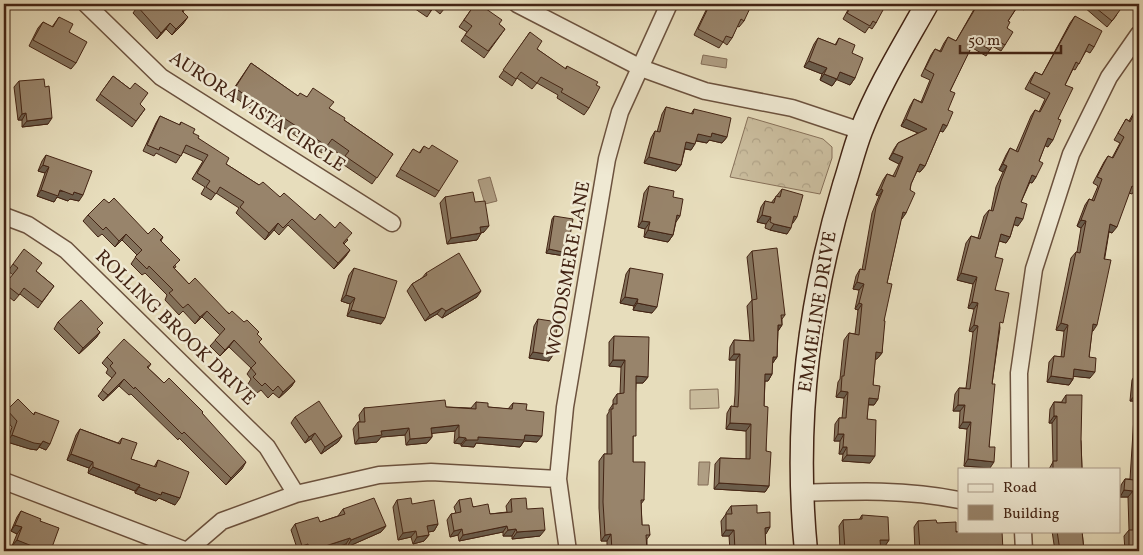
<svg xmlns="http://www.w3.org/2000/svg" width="1143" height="555" font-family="Vollkorn,serif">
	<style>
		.green { fill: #cbbe9f; stroke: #87715a }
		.forest { fill: url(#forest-crowns); stroke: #87715a }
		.water { fill: #af9e83; stroke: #846d57 }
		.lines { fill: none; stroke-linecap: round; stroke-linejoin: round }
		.street-casing { stroke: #6c523e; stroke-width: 19 }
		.secondary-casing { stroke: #432414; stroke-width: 25 }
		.street { stroke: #efe9d3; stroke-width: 16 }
		.secondary { stroke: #efe9d3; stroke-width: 22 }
		.wall { fill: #83725c; stroke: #432414 }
		.shaded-wall { fill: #6a5c4b; stroke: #432414 }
		.building { fill: #98846b; stroke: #432414 }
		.labels { text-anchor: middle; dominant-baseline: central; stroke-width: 5; stroke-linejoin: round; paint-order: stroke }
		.street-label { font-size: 19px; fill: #432414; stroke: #efe9d3 }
	</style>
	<defs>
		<pattern id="forest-crowns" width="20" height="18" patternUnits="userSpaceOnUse" patternTransform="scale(1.25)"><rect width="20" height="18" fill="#cbbe9f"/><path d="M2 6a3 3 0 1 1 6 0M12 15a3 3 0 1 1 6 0" fill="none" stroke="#b0a388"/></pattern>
	</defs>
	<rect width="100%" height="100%" fill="#e7ddbc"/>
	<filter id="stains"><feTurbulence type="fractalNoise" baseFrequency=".004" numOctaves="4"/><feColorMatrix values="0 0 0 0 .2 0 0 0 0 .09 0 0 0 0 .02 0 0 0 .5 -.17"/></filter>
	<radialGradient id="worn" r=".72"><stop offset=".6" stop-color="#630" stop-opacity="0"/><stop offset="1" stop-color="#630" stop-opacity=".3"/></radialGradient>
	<path class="green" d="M718,389L719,408L690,409V390Z"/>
	<path class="forest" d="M748,117L823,139L832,147V158L820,194L730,177Z"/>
	<path class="water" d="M703,55L727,59L726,68L701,64Z
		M490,177L497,201L485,204L478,180Z
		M699,462H710L708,485H698Z"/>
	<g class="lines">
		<defs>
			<path id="street" d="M86,4L161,77L392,223
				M517,4L641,68L674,80L705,91L792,108L861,131
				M4,216L28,225L66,250L267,447L296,494
				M1020,469L1019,373L1034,269L1071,154L1109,77L1139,34
				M4,481L187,551
				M800,493C855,491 906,489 959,500
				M1023,531L1024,551
				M187,551L222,521L296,494L379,475L431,472L558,479
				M568,551L558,479L565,407L607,159L620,112L669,4"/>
			<path id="secondary" d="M806,551C794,428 808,304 844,185C850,167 854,149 861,131C878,87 904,45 927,4"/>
		</defs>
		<use href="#street" class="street-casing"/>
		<use href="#secondary" class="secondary-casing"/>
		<use href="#street" class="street"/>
		<use href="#secondary" class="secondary"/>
	</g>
	<path class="wall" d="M135,4H183L186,7L183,12V24L172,35L166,29L157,39L133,13L138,6Z
		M408,4H448L440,14L433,8L427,17Z
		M475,4L505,29L484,58L461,41L467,32L459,27Z
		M592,4H599L597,7Z
		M709,4H745L744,21L739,27L737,26L732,38L727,45L723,42L719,48L694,35Z
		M843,4H881L879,8L876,23L872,29L869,27L865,33L843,19L849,8Z
		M977,4H1028L1024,10L1018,6L1008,21L1007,28L1005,45L1001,51L992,46L986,56L971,47L950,91L948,110L943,132L940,131L925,166L920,172L917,171L911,184L906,213L901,219L887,283L884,321L882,353L877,359H875L873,385L878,399L874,405H868L867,419L870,463L842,461L843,454H839L840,441H834L835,424L839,418H842L844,398L836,397L838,382L840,379L844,340L849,333L855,334L858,310L855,309L859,290L853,289L856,276L860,269L862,270L872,213L879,196L876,195L883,180L887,174L893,176L899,164L889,159L894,149L898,143L918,133L901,126L910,106L914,99L921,102L930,80L921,76L931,55L935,49L940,51L944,43L948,37L956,41Z
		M1086,4H1120L1118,7L1116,16L1107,27L1084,7Z
		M1075,16L1094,47L1090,53L1086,51L1075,70L1073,69L1065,85L1058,119L1048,147L1045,145L1039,161L1036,177L1032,183L1030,182L1021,202L1018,226L1014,224L1010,237L1006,243L999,241L995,257V290L1000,328L992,384L989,447L990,468L964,466L967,429L959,428L960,411H953L955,394L959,388H966L973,332L969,331L974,309L968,308L973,284L957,280L966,243L971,236L978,238L984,216L989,210L991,211L996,187L1003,172L999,170L1006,155L1010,148L1016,151L1031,116L1035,110L1039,112L1045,99L1025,89L1031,78L1035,72L1042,75L1070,23Z
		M59,17L69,32L76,63L71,69L29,46L38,28L43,22L52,27Z
		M530,32L537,49L565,69L567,66L589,108L584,115L557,98L558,95L537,83L532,89L517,78L512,86L499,77Z
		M818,38L835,45L839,38L852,53L855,78L850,85L837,79L832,86L820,80L822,74L804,67L814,44Z
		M251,63L298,96L307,97L329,108L344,120L393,154L372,184L341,163L344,157L327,146L322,153L272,120L270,122L230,94Z
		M113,76L130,89L140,105L145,109L132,127L96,100Z
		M19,81L48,124L22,127V120H18L14,87Z
		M1139,91V98L1136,96Z
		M1139,103V161L1135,169L1136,188L1132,194L1129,193L1112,233L1109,232L1093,331H1092L1089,357L1090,378L1073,376V379L1069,385L1047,382L1049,362L1054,356L1061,357L1064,331L1056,330L1071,258L1076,252H1077L1081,228L1077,226L1085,205L1089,199L1092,200L1098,186L1093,183L1104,162L1108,156L1112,158L1120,143L1114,140L1126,119L1129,121Z
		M666,107L691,114L694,109L727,137L722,143L709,140L707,143L696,141L691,150L685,149L681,165L676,171L644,163L651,138L655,131L657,132L662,114Z
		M160,116L179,125L181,122L226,164L259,185L280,197L315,220L335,228L348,240L344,244L346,256L334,269L288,225L279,235L274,230L265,240L236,213L239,208L216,193L211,200L201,194L205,187L192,179L203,161L183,152L176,163L156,153L154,156L143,151L156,123Z
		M424,146L439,191L435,197L396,176L413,149L419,153Z
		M46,155L79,201L70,199L68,201L57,197L54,202L37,196L45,173L38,171L42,161Z
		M649,186L673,197L676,222L673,235L668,242L644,237L645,229L638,227L644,193Z
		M782,189L793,223H792L787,234L770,230L765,228L766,224L757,222L761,207L765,201L771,203Z
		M445,197L475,202L484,232L481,233L477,240L447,244L440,203Z
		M109,203L148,234L163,237L161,241L176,267L174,268L189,284L257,334L259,343L295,381L291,387L279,398L273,393L268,398L261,390L257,393L248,384L251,379L247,374L251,368L229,347L220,356L210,346L220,335L202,317L195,324L183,311L179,315L165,300L167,295L145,273L142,275L131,264L137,255L122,240L115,247L102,234L98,237L83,221L88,215Z
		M554,216L567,253L565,256L546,253L552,219Z
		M752,251L785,315L782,319V325L778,331L777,357L772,364V374L768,381H765L764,406L766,451L769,486L765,492L714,489L715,464L720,458L746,459V431L726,429L727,413L731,406L734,407L735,395L736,360H729L730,347L734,340L750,341L747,306L752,300L747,257Z
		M13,264L36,271L54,286L38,308L20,294L14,301L4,293V287L13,275L8,271Z
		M354,268L381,324L347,316L350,304L341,301L349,275Z
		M630,268L652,313L633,310L634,306L620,303L626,274Z
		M426,273L477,297L442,318L437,314L425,321L407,291L412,284L422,278Z
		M538,319L549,361L529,358L534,326Z
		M58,322L98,330L100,332L96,338L79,354L54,329Z
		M614,336L648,377L643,383H636L633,440V462L644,500L641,504L642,525L650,535L647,539V551H607V541H601L599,508V461L604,454H607V415L609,412V410L613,404V400L617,394H620L621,367L609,366V342Z
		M107,357L151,364L148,368L164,383L202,413L242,469L226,485L179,438L178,440L131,394L129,395L119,386L103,401L98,396L112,378L106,373L108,369L102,363Z
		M1139,364V551H1125L1124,536L1129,530L1128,497H1120L1121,485L1125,479H1130L1135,401H1130L1132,380L1136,373H1137Z
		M1066,395L1081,441L1082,469H1049L1053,462L1052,423H1049L1050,409L1054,402H1062V401Z
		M476,402L488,407L508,409L513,403L526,410L537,442L524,441L520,447L476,443L474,447L461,446V444L454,443L455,431L432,433V437L427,443L406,445L405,435L381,437L377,442L355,444L353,429L358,422H360L359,415L364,408L446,407L471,408Z
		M7,410L33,415L35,412L46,450L39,447L37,450L30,449L7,442L12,427L4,418V414Z
		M295,417L342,436L338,442L321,454L311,439L305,443L291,423Z
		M80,429L118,443L122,438L131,459L154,467L158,460L175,505L159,498L156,501L135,493V491L88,473L89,468L67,460L76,435Z
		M511,499L527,509L540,536L512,539V536H503V532L459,541L458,535L450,537L447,520L451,514L456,513L454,507L459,500L490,514L507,512L506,506Z
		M397,500L412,504L438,524L434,531L428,532L429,535L424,541L413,544L411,537L398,540L393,507Z
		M731,506L757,513L770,527L765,534L766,551H730L729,536H722L721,521L726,514V513Z
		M343,509L386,526L381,532L347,547L346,544L324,551H304L303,550L298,551L291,530L295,524L320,522L338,516Z
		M21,511L40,521L51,550L50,551H24L12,546L17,534L11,531L17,517Z
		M862,515L889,540L885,546H881V551H840L839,526L843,520H859Z
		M918,521L937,523L1003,551H915L914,527Z
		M1052,531H1082L1084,551H1055Z"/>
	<path class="shaded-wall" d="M188,17L183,24L172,35L176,29Z
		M170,23L166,29L157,39L161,33Z
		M809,61L827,68L822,74L804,67Z
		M840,72L855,78L850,85L835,79Z
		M824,74L837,79L832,86L820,80Z
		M26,113L22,120H18L22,114Z
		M52,118L48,124L22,127L27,121Z
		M906,119L927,129L923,135L901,126Z
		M943,124L947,126L943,132L938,130Z
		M712,133L727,137L722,143L709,140L707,143L693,140L698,134Z
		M1048,138L1053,140L1048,147L1043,145Z
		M686,142L695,144L691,150L682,148Z
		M893,153L903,157L899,164L889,159Z
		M649,157L681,165L676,171L644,163Z
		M920,164L925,166L920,172L916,171Z
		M1003,164L1007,166L1003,172L999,170Z
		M43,165L49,167L45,173L38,171Z
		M1032,175L1036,177L1032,183L1028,182Z
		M881,189L883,190L879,196L876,195Z
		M41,190L74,192L83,195L79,201L70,199L68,201L57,197L54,202L37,196Z
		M903,212L906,213L902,219L898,218Z
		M677,215L680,216L676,222H672Z
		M762,215L771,217L766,224L757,222Z
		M794,216L797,217L793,223L789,222Z
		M1016,217L1023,219L1018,226L1011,224Z
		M1081,220L1086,221L1081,228L1077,226Z
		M642,221L650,222L645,229L638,227Z
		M278,223L274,230L265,240L269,233Z
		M774,224L791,228L787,234L770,230Z
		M1110,224L1117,227L1112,233L1106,230Z
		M489,226L484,232L476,234L480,227Z
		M648,230L673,235L668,242L644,237Z
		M481,233L477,240L447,244L451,238Z
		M126,234L122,240L115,247L119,241Z
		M1001,234L1010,237L1006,243L997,240Z
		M549,249L567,253L565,256L546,253Z
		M350,250L346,256L334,269L338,263Z
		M961,273L977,277L973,284L957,280Z
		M857,282L864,284L859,290L853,289Z
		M481,291L477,297L442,318L446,311Z
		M346,295L355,298L350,304L341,301Z
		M625,297L638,299L634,306L620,303Z
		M972,302L978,303L974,309L968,308Z
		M637,303L657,307L652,313L633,310Z
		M859,303L862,304L858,310L855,309Z
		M442,308L437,314L425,321L430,315Z
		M351,310L385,318L381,324L347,316Z
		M207,311L202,317L195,324L200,317Z
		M1061,323L1068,325L1064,331L1056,330Z
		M1093,324L1097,325L1093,331L1089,330Z
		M778,325H782L778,331Z
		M974,325L978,326L973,332L969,331Z
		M100,332L96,338L79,354L83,348Z
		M234,340L229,347L220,356L225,350Z
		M533,352L553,355L549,361L529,358Z
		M876,352L882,353L877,359L871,358Z
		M734,354H740L736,360H729Z
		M773,357H777L772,364Z
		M613,360H625L621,367L609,366Z
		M1074,369L1095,372L1090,378L1070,376Z
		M765,374H772L768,381H761Z
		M636,376L648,377L643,383H631Z
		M1051,376L1073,379L1069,385L1047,382Z
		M124,379L119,386L103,401L108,395Z
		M295,381L291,387L279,398L283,392Z
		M841,391L848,392L844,398L836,397Z
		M1135,395H1139L1135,401H1130Z
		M869,398L878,399L874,405L864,404Z
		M958,405H965L960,411H953Z
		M1054,416H1057L1052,423H1049Z
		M963,422H971L967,429L959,428Z
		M730,423L751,424L746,431L726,429Z
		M459,425L455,431L427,434L431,428Z
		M409,428L405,435L381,437L377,442L355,444L359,438L381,431Z
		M315,433L311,439L305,443L309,437Z
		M838,434H844L840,441H834Z
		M12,435L41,444L37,450L30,449L7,442Z
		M525,435L542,436L537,442L524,441L520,447L476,443L474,447L461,446L466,440L478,437Z
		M342,436L338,442L321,454L325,447Z
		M432,437L427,443L406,445L410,439Z
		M459,437L466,438L461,444L454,443Z
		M43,441L50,444L46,450L39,447Z
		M843,447H847L843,454H839Z
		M71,454L93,462L89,468L67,460Z
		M847,455L875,456L870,463L842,461Z
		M968,459L994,462L990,468L964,466Z
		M246,462L242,469L226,485L231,478Z
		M93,467L140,485L135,491L88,473Z
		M719,483L769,486L765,492L714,489Z
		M139,487L162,492L180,498L175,505L159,498L156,501L135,493Z
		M1124,490L1133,491L1128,497H1120Z
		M438,524L434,531L423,533L427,526Z
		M15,525L22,527L17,534L11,531Z
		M386,526L381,532L347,547L351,540Z
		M507,526L503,532L459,541L463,535Z
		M770,527L766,534H761L765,528Z
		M462,529L458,535L450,537L454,531Z
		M516,529L512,536H503L508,530Z
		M545,530L540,536L512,539L517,532Z
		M726,530H734L729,536H722Z
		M416,531L411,537L398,540L403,533Z
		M611,534L607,541H601L605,535Z
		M429,535L424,541L413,544L417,537Z
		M350,538L346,544L324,551H310Z
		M17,540L43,547L51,550L50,551H24L12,546Z
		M880,540H889L885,546H876Z
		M308,544L303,550L298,551L302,546Z
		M1129,548H1134L1131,551H1127Z"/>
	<path class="building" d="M140,4H183L186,7L182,11L188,17L176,29L170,23L161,33L137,6Z
		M421,4H437L431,11Z
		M440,4H447L445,7Z
		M475,4H479L502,20L499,24L505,29L488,51L465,35L472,26L464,20Z
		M710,4H745L751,6L744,21L741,19L732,38L726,36L723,42L698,29Z
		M853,4H881L879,8L883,10L876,23L873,21L870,26L847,13Z
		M978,4H1019L1008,21L1010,22L1007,28L1013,32L1005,45L996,40L990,50L975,40L950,91L955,93L948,110L953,112L947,126L943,124L925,166L920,164L911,184L910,190L915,193L906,213L903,212L887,283L892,284L884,321H885L882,353L876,352L873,385L880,386L878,399L869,398L867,419L876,420L875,456L847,455V447H843L844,434H838L839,418H846L848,392L841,391L842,376H844L849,333L859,335L862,304L859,303L864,284L857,282L860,269L865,270L876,207L883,190L881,189L887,174L895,177L903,157L893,153L898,143L927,129L906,119L914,99L922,103L934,74L925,69L935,49L941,52L948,37L956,41Z
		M1091,4H1120L1118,7L1120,10L1112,21Z
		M1075,16L1102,31L1094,47L1089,44L1079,64L1076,62L1065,85L1073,88L1058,119L1061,120L1053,140L1048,138L1039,161L1043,163L1036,177L1032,175L1021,202L1027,204L1023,219L1016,217L1010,237L1001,234L995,257L1003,259L995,290L1009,293L1003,323L1000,322L992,384H995L989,447H995L994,462L968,459L971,422H963L965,405H958L959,388L970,389L978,326L974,325L978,303L972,302L977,277L961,273L971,236L980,239L989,210L993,211L1001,181L1007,166L1003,164L1010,148L1018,152L1035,110L1040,112L1050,93L1030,83L1035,72L1042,75Z
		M59,17L73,24L69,32L87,42L76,63L33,40L43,22L53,27Z
		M530,32L542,41L537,49L566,69L567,66L598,82L596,85L600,87L589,108L561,92L563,89L541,77L537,83L521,72L516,79L503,70Z
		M818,38L836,45L839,38L855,45L852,53L863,58L855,78L840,72L837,79L824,74L827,68L809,61Z
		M251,63L298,96L300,93L307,97L313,88L334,102L329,108L345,118L344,120L393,154L377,178L345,156L349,151L332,139L327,146L276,113L275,116L235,88Z
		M113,76L130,89L135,83L148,93L140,104L145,109L136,121L100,94Z
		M44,79L45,87L49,86L52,118L27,121L26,113L22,114L19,81Z
		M1139,104V161L1135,169L1139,171V182L1136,188L1132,186L1117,227L1110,224L1104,259L1111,260L1097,325L1093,324L1089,357L1096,358L1095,372L1074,369L1073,379L1051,376L1054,356L1064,357L1068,325L1061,323L1076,252L1080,253L1086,221L1081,220L1089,199L1094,201L1102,179L1097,177L1108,156L1113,158L1124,137L1118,133L1126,119L1130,122Z
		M666,107L693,114L694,109L731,118L727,137L712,133L711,137L698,134L695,144L686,142L681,165L649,157L655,131L660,132Z
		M160,116L180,125L181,122L195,129L193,133L199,136L198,138L229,158L226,164L259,185L263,182L280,197L284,193L315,220L320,214L335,228L340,222L352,233L343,243L350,250L338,263L292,219L283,228L278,223L269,233L240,207L244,202L220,187L216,194L206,187L210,181L197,173L208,155L186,145L181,156L160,147L159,150L147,145Z
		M432,145L458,161L439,191L400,169L413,149L420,153L424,146L429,149Z
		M46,155L92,171L83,195L74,192L73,195L60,190L58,196L41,190L49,167L43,165Z
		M649,186L674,191L673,197L683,199L680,216L677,215L673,235L648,230L650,222L642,221Z
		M782,189L803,195L797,217L794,216L791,228L774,224L770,222L771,217L762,215L765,201L774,203L776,196L780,197Z
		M473,192L475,202L485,201L489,226L480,227L481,233L451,238L445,197Z
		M114,198L148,234L154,228L163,237L160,240L180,260L173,267L189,284L195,278L229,314L232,311L244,322L247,320L259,332L257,334L262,339L259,342L295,381L283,392L278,386L273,391L265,383L262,386L253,377L256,374L251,368L256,363L234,340L225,350L215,340L225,329L207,311L200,317L188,304L183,308L169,293L173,290L149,266L147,269L135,257L142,250L126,234L119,241L106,227L103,230L88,215L104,199L109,203Z
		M554,216L573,219L567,253L549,249Z
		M777,248L785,315H781L782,325H778L777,357H773L772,374H765L764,406L768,407L766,451L771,452L769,486L719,483L720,458L750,459L751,424L730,423L731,406L738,407L739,389L740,354H734V340L754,341L752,300L757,299L752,251Z
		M24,249L42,263L36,271L54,286L42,302L24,288L19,295L5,284L18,268L13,264Z
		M459,253L481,291L446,311L442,308L430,315L412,284L427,275L426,273Z
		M354,268L397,281L385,318L351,310L355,298L346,295Z
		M630,268L663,274L657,307L637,303L638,299L625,297Z
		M81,300L103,323L97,329L100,332L83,348L58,322Z
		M538,319L558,322L553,355L533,352Z
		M614,336L649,337L648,377L636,376V436H633V462H645L644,500H641L642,525H649L650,535H646L647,551H612L611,534L605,535L603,502L604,454H612L611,409H613V404H617V394L624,393L625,360H613Z
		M124,339L151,364L147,367L164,383L169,378L203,412L202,413L246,462L231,478L184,432L182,434L135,387L134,389L124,379L108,395L102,390L116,373L110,366L113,363L107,357Z
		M1136,373L1139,374V395H1135Z
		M1066,395H1082L1081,441L1082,469H1053V461H1057V416H1054V402L1066,403Z
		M1139,397V551H1134V548H1129V530H1133V491L1124,490L1125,479L1134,480Z
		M18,399L34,415L35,412L59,421L50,444L43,441L41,444L34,443L12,435L17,421L7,410Z
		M445,400L446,407L476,409V402L488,403V407L512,409L513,403L527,404L526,410L544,412L542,436L525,435L524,440L478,437V440H466V438L459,437V425L431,428L432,437L410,439L409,428L381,431L382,435L359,438L358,422H365L364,408Z
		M319,401L342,436L325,447L315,433L309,437L295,417Z
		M80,429L120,444L122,438L137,443L131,459L156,467L158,460L189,472L180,498L162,492L161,495L139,487L140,485L93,467V462L71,454Z
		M374,498L386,526L351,540L350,538L310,551L308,544L302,546L295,524L318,517L320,522L345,514L343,509Z
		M411,498L412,504L434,500L438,524L427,526L429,535L417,537L416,531L403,533L397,500Z
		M471,498L473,507L488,504L490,514L512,512L511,499L526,498L527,509L543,508L545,530L517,532L516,529L508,530L507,526L463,535L462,529L454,531L451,514L461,512L459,500Z
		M757,505V513L770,512V527L765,528L766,551H735L734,530H726V514H732L731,506Z
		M21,511L41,519L40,521L59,528L51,550L43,547L42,550L17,540L22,527L15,525Z
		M862,515L888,517L889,540H880L881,551H845L843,520L862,519Z
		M936,520L937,523L956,522V532L1002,531L1003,551H920L918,521Z
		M1057,531H1082L1084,551H1060Z"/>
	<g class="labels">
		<g class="street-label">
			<text transform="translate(257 112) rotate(33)">AURORA VISTA CIRCLE</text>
			<text transform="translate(569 269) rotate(-80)">WOODSMERE LANE</text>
			<text transform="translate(818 312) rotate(-81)">EMMELINE DRIVE</text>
			<text transform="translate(175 328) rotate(44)">ROLLING BROOK DRIVE</text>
		</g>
	</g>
	<rect width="1143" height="555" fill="none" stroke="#e7ddbc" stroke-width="20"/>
	<rect x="5" y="5" width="1133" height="545" fill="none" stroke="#432414" stroke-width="2.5"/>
	<rect x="10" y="10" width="1123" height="535" fill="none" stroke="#432414"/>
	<rect x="958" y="468" width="162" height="65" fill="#efe9d3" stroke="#aa9a87"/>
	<rect x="968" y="484" width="25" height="8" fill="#efe9d3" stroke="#aa9a87"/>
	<text x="1003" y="492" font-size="15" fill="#432414">Road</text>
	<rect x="968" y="505" width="25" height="15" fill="#98846b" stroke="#aa9a87"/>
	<text x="1003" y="518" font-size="15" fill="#432414">Building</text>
	<path d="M960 45v8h101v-8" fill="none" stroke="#432414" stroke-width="2.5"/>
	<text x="968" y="45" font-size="15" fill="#432414" stroke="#efe9d3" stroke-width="4" paint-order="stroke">50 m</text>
	<rect width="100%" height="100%" filter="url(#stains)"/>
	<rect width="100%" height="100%" fill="url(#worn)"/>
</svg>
